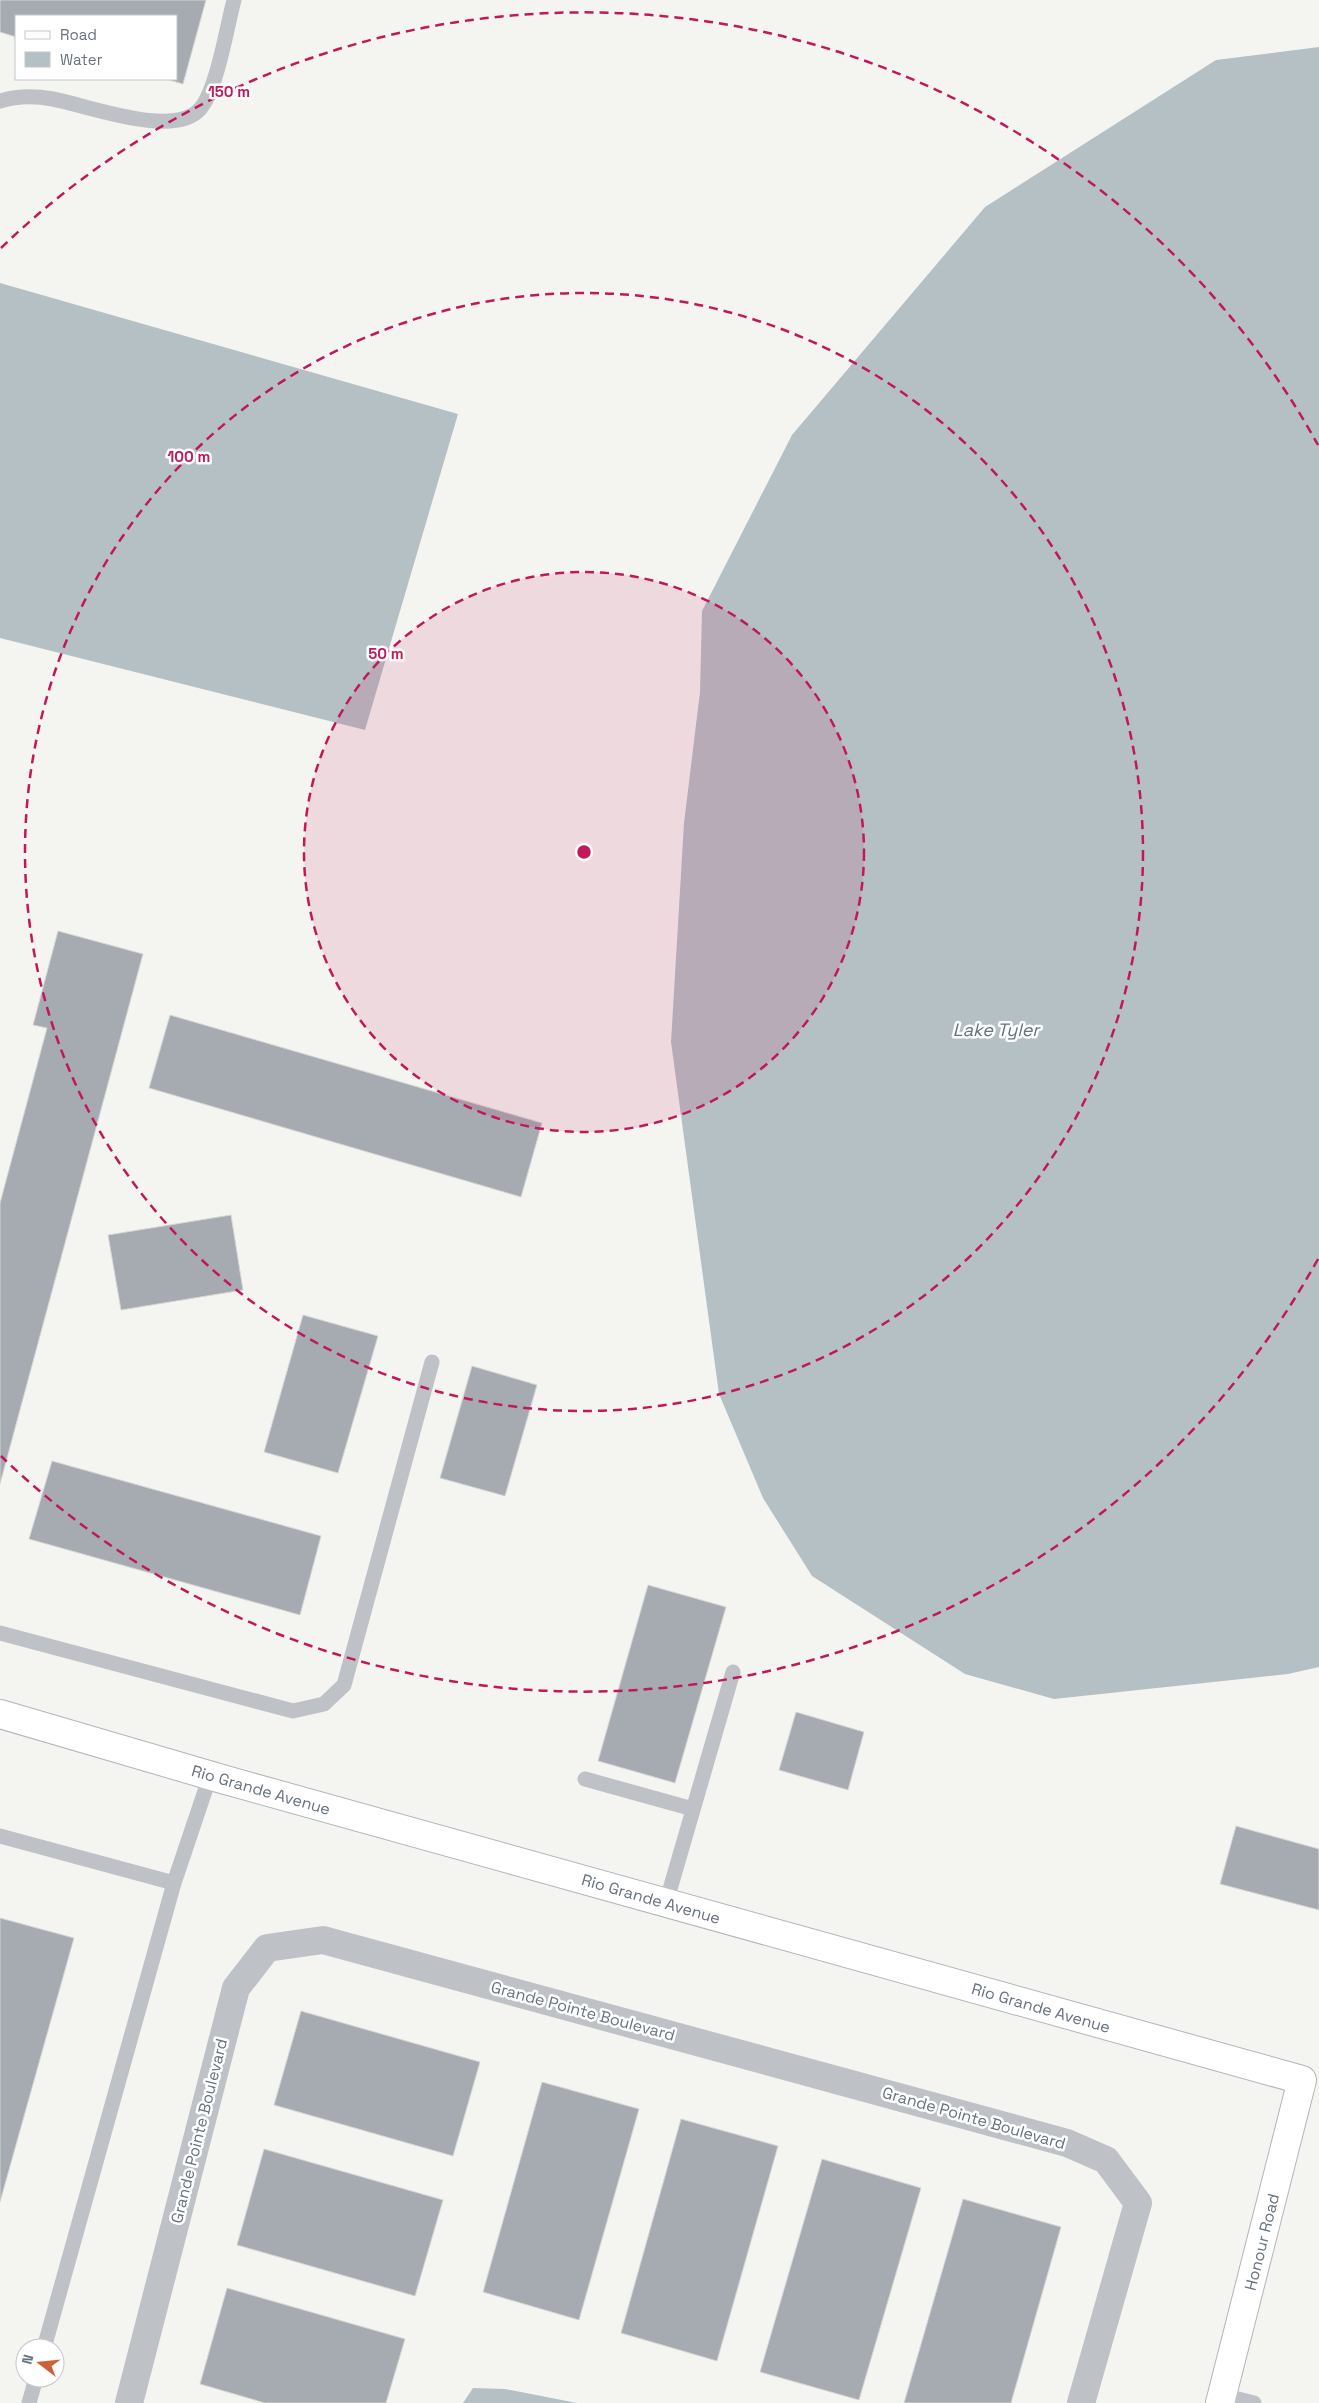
<svg xmlns="http://www.w3.org/2000/svg" width="1319" height="2403" font-family="'Space Grotesk',sans-serif">
	<style>
		.water { fill: #b5c0c4 }
		.building { fill: #a5abb1; stroke: #d6d6d4 }
		.lines { fill: none; stroke-linecap: round; stroke-linejoin: round }
		.secondary-casing { stroke: #b1b5b9; stroke-width: 30 }
		.lane { stroke: #bec1c5; stroke-width: 15 }
		.street { stroke: #bec1c5; stroke-width: 28 }
		.secondary { stroke: #fff; stroke-width: 28 }
		.ring { fill: none; stroke: #c2185b; stroke-width: 2.5; stroke-dasharray: 9 6 }
		.labels { text-anchor: middle; dominant-baseline: central; stroke-width: 5; stroke-linejoin: round; paint-order: stroke }
		.street-label { font-size: 16px; fill: #67737f; stroke: #fff }
		.water-label { font-size: 18px; font-style: italic; fill: #63747c; stroke: #fff }
		.centre { fill: #c2185b; stroke: #fff; stroke-width: 2.5 }
		.ring-label { font-size: 15px; text-anchor: middle; font-weight: bold; fill: #c2185b; stroke: #fff; stroke-width: 5; stroke-linejoin: round; paint-order: stroke }
	</style>
	<rect width="100%" height="100%" fill="#f4f5f1"/>
	<path class="water" d="M1319,47V1667L1288,1674L1054,1699L965,1674L812,1576L763,1498L719,1394L671,1042L684,823L700,692L702,611L792,435L985,207L1216,60Z
		M0,283L458,414L365,730L0,638Z
		M473,2388L505,2389L577,2403H463Z"/>
	<path class="building" d="M0,0H206L183,84L166,79H176V16H16V37L0,32Z
		M58,931L143,954L0,1484V1203L47,1028L33,1025Z
		M170,1015L542,1123L521,1197L149,1088Z
		M231,1215L243,1290L121,1310L108,1235Z
		M303,1315L378,1336L338,1473L264,1452Z
		M472,1366L537,1385L505,1496L440,1478Z
		M52,1461L321,1536L300,1615L29,1539Z
		M648,1585L726,1607L675,1783L598,1761Z
		M796,1712L864,1732L848,1790L779,1770Z
		M1236,1826L1319,1849V1910L1220,1884Z
		M0,1918L74,1938L0,2202Z
		M301,2011L480,2062L453,2156L274,2105Z
		M542,2082L639,2109L579,2320L483,2292Z
		M681,2119L778,2146L717,2361L621,2333Z
		M264,2149L443,2200L415,2296L237,2245Z
		M822,2159L921,2188L859,2400L760,2372Z
		M963,2199L1061,2227L1011,2403H904Z
		M227,2288L405,2339L386,2403H265L200,2384Z"/>
	<g class="lines">
		<defs>
			<path id="secondary" d="M0,1714L222,1779L1302,2080L1220,2403"/>
		</defs>
		<use href="#secondary" class="secondary-casing"/>
		<path class="lane" d="M0,101C16,96 36,96 53,99C86,105 174,139 200,109C217,90 227,26 234,0
			M0,1633L293,1711L324,1704L344,1685L432,1362
			M585,1779L693,1809
			M0,1836L174,1883
			M666,1903L733,1672
			M44,2348L174,1883L210,1776
			M1222,2395L1254,2403
			M29,2403L36,2378"/>
		<path class="street" d="M129,2403L236,1988L267,1948L323,1940L1067,2143L1106,2160L1138,2203L1081,2403"/>
		<use href="#secondary" class="secondary"/>
	</g>
	<circle cx="584" cy="852" r="280" fill="#c2185b" fill-opacity=".12"/>
	<g class="ring">
		<circle cx="584" cy="852" r="280"/>
		<circle cx="584" cy="852" r="559"/>
		<path d="M1318 1259A839 839 0 0 1 1 1456M1 248A839 839 0 0 1 1318 445"/>
	</g>
	<g class="labels">
		<g class="street-label">
			<text transform="translate(261 1790) rotate(16)">Rio Grande Avenue</text>
			<text transform="translate(651 1899) rotate(16)">Rio Grande Avenue</text>
			<text transform="translate(1041 2008) rotate(16)">Rio Grande Avenue</text>
			<text transform="translate(583 2011) rotate(15)">Grande Pointe Boulevard</text>
			<text transform="translate(974 2118) rotate(16)">Grande Pointe Boulevard</text>
			<text transform="translate(199 2131) rotate(-76)">Grande Pointe Boulevard</text>
			<text transform="translate(1262 2242) rotate(-76)">Honour Road</text>
		</g>
		<g class="water-label">
			<text x="996" y="1029">Lake Tyler</text>
		</g>
	</g>
	<circle cx="584" cy="852" r="8" class="centre"/>
	<g class="ring-label">
		<text x="229" y="97">150 m</text>
		<text x="189" y="462">100 m</text>
		<text x="386" y="659">50 m</text>
	</g>
	<rect x="15" y="15" width="162" height="65" fill="#ffffff" stroke="#c2c7cc"/>
	<rect x="25" y="31" width="25" height="8" fill="#ffffff" stroke="#c2c7cc"/>
	<text x="60" y="40" font-size="15" fill="#67737f">Road</text>
	<rect x="25" y="52" width="25" height="15" fill="#b5c0c4" stroke="#c2c7cc"/>
	<text x="60" y="65" font-size="15" fill="#67737f">Water</text>
	<g transform="translate(40 2363) rotate(286)"><circle r="24" fill="#ffffff" stroke="#c2c7cc"/>
	<path d="M0-4L9 19L0 12L-9 19Z" fill="#ce6138"/>
	<text y="-8" font-size="14" font-weight="bold" text-anchor="middle" fill="#67737f">N</text>
	</g>
</svg>
